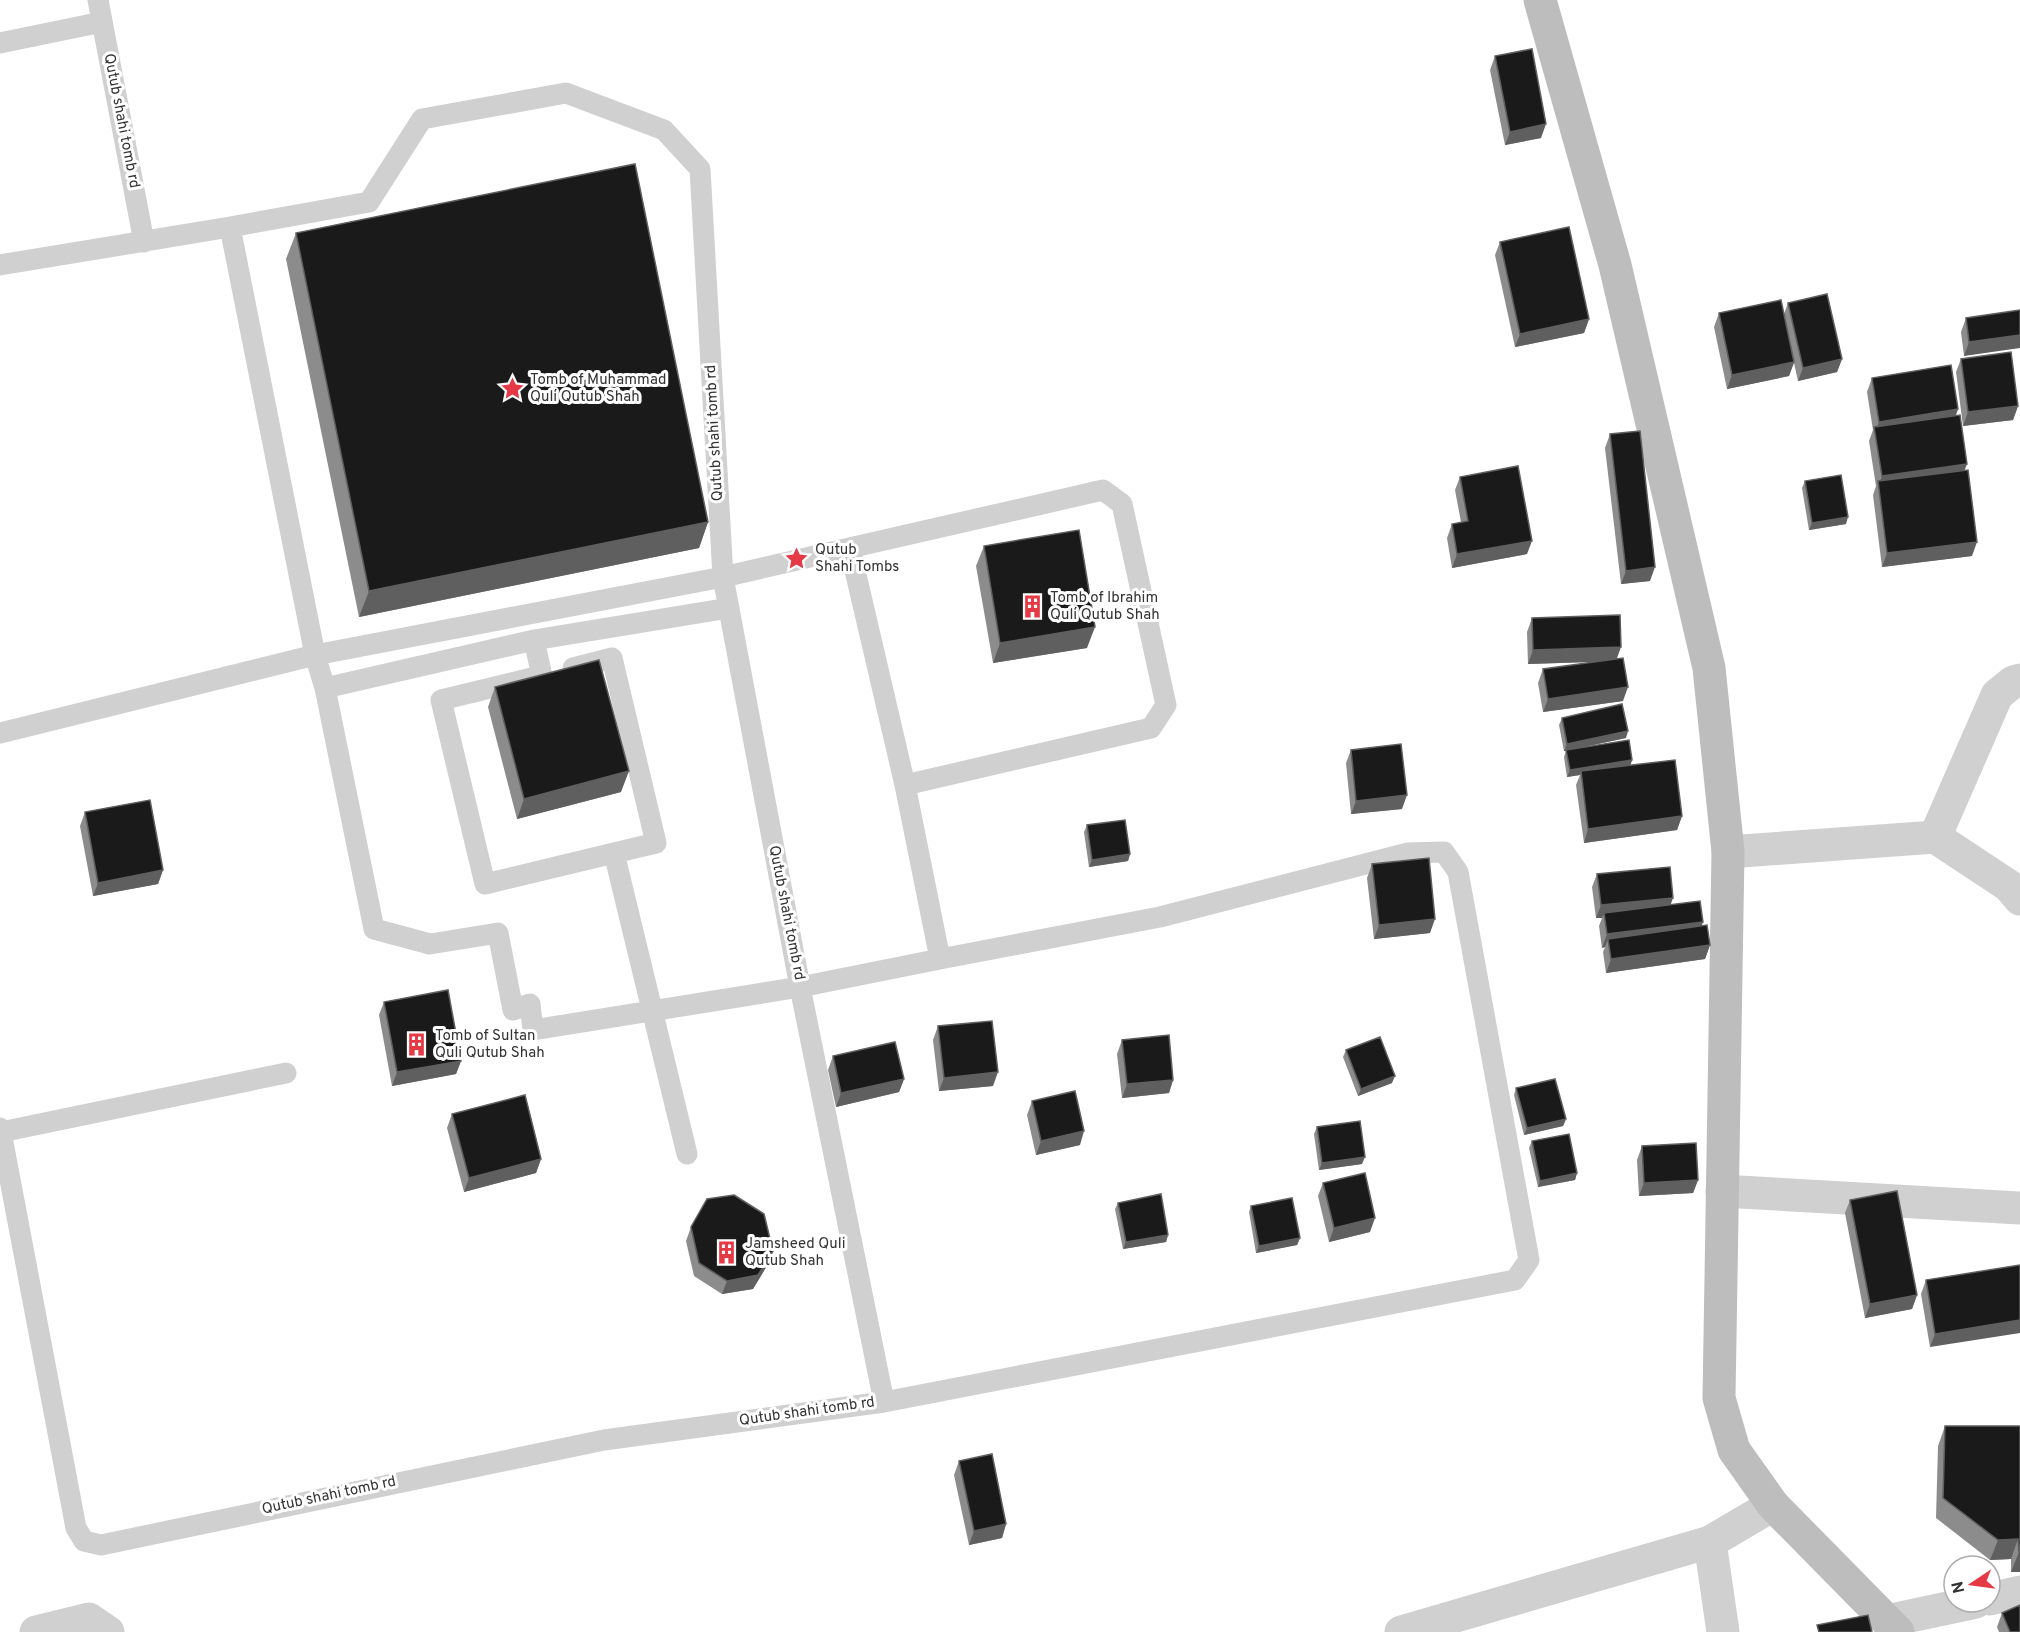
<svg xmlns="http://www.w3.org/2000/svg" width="2020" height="1632" font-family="Overpass,sans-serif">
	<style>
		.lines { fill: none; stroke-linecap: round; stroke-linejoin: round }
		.lane { stroke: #d0d0d0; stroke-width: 21 }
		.street { stroke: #d0d0d0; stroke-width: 33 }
		.secondary { stroke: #bdbdbd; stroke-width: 33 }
		.wall { fill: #8c8c8c }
		.shaded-wall { fill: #5f5f5f }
		.building { fill: #1a1a1a; stroke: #5f5f5f; stroke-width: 1.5 }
		.labels { text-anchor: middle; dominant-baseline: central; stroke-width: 6; stroke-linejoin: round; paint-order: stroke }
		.street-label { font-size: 15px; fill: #333; stroke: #fff }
		.poi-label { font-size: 15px; fill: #333; stroke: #fff; text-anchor: start }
	</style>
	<rect width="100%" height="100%" fill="#fff"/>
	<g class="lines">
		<path class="lane" d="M98,0L144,242
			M0,43L102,22
			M230,227L369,202L422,119L566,93L664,130L700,169L723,577L800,987L884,1402
			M0,265L230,227L315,655L723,577L1103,490L1122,504L1166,705L1151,728L905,785L850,549
			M534,640L542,676
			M573,668L612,658L656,843L614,853
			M540,676L441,700L485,884L614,853L687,1154
			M325,688L534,640L729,608
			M0,733L315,655L325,688L374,929L430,944L498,933L513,1010L530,1004L533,1030L800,987L940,959L905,785
			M0,1128L1,1132L286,1073
			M1,1132L76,1528L84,1541L101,1545L604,1440L884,1402L1515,1280L1529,1260L1458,872L1444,852L1408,853L1160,917L940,959"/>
		<path class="street" d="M1935,837L1997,695L2013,682L2020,680
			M1728,852L1935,837L2009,886L2020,899
			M1722,1191L2020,1208
			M1990,1599L2020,1592
			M1887,1621L1976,1602
			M36,1632L89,1619L108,1632
			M1401,1632L1710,1542
			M1723,1632L1710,1542L1773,1505"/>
		<path class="secondary" d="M1540,0L1615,265L1709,668L1728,852L1719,1398L1734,1450L1773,1505L1898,1632"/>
	</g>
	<path class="wall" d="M1495,56L1541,138L1505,145L1490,70Z
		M296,233L708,522L699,548L359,617L286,259Z
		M1500,242L1589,319L1584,333L1515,347L1495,255Z
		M1788,303L1842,359L1837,372L1798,381L1794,363L1789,376L1727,389L1714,327L1719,313L1784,314Z
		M2020,310L1964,356L1961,332L1966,318Z
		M1961,359L2018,406L2013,420L1963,426L1956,372Z
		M1872,378L1958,409L1956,415L1964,470L1972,556L1882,567L1873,495L1876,486L1869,441L1873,430L1867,392Z
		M1610,434L1650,581L1621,584L1605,448Z
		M1460,477L1527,554L1452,568L1447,538L1452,524L1461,522L1455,490Z
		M1805,481L1846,524L1809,530L1802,488Z
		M984,546L1087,648L993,663L976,566Z
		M1532,618L1617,658L1623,701L1543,712L1538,683L1543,669L1596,662L1528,664L1527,632Z
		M495,687L621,792L517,819L488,707Z
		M1562,718L1626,738L1575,749L1632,760L1630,765L1682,816L1677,830L1584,843L1576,785L1580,775L1567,777L1564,757L1566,751H1564L1559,725Z
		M1351,750L1402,809L1351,814L1346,763Z
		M85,812L163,870L158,884L93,896L80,826Z
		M1087,825L1130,854L1128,861L1089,867L1084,832Z
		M1372,864L1430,933L1374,939L1367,878Z
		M1597,874L1670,904L1703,922L1701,926L1710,945L1705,959L1606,973L1603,952L1605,947L1602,948L1599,926L1602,918H1596L1592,887Z
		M384,1002L461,1061L456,1074L392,1086L379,1015Z
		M938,1026L993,1086L939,1091L933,1040Z
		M1122,1040L1173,1080L1169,1093L1122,1098L1117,1054Z
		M1346,1050L1392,1083L1358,1096L1343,1057Z
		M833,1056L904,1079L899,1092L836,1107L828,1070Z
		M1516,1088L1566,1119L1563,1126L1524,1135L1514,1095Z
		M1032,1101L1080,1145L1036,1155L1027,1115Z
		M452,1114L541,1159L536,1173L464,1192L447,1128Z
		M1317,1127L1362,1164L1319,1170L1314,1134Z
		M1532,1141L1577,1173L1575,1180L1538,1187L1529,1148Z
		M1642,1146L1698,1180L1693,1193L1639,1196L1637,1160Z
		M1323,1183L1370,1232L1329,1242L1318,1196Z
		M1850,1200L1917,1295L1912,1309L1865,1318L1845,1213Z
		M1118,1203L1168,1235L1166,1242L1123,1249L1115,1209Z
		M1251,1206L1300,1238L1297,1245L1256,1253L1249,1212Z
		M691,1227L773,1251L768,1264L753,1289L722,1294L694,1276L686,1241Z
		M2020,1265L1930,1347L1921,1294L1926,1280Z
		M1945,1426H2020V1572H2011V1559L1990,1560L1936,1518L1938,1446Z
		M959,1461L1006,1524L1002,1538L969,1545L954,1475Z
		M2002,1613L2020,1632H1999L1997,1627Z"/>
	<path class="shaded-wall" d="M1546,124L1541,138L1505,145L1510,132Z
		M1589,319L1584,333L1515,347L1520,334Z
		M2020,335V348L1964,356L1969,342Z
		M1842,359L1837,372L1798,381L1803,368Z
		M1794,362L1789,376L1727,389L1732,375Z
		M2018,406L2013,420L1963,426L1968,412Z
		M1958,409L1953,422L1875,433L1879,422Z
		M1967,464L1962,477L1879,485L1882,476Z
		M1848,517L1846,524L1809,530L1812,523Z
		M708,522L699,548L359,617L369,591Z
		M1532,541L1527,554L1452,568L1457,554Z
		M1977,542L1972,556L1882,567L1887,553Z
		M1655,567L1650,581L1621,584L1626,571Z
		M1095,627L1087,648L993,663L1000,643Z
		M1621,647L1616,661L1528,664L1533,650Z
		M1628,687L1623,701L1543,712L1548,699Z
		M1628,731L1626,738L1564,751L1567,744Z
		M1632,760L1630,767L1581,771L1580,775L1567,777L1570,770Z
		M629,771L621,792L517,819L524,799Z
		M1407,795L1402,809L1351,814L1356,801Z
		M1682,816L1677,830L1584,843L1588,829Z
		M1130,854L1128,861L1089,867L1092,860Z
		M163,870L158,884L93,896L98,883Z
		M1673,898L1668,912L1604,913L1602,918H1596L1601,905Z
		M1435,919L1430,933L1374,939L1379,925Z
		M1703,922L1698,936L1608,939L1605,947L1602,948L1607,934Z
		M1710,945L1705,959L1606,973L1611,959Z
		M461,1061L456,1074L392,1086L397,1072Z
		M998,1072L993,1086L939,1091L944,1078Z
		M1395,1076L1392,1083L1358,1096L1361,1089Z
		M904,1079L899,1092L836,1107L841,1093Z
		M1173,1080L1169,1093L1122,1098L1127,1084Z
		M1566,1119L1563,1126L1524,1135L1527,1128Z
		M1084,1131L1080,1145L1036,1155L1041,1141Z
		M1365,1157L1362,1164L1319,1170L1322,1163Z
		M541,1159L536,1173L464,1192L469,1178Z
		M1577,1173L1575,1180L1538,1187L1540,1181Z
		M1698,1180L1693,1193L1639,1196L1644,1183Z
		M1375,1218L1370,1232L1329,1242L1334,1228Z
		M1168,1235L1166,1242L1123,1249L1126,1242Z
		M1300,1238L1297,1245L1256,1253L1259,1246Z
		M773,1251L768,1264L753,1289L722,1294L727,1281Z
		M1917,1295L1912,1309L1865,1318L1870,1304Z
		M2020,1320V1333L1930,1347L1935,1334Z
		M1006,1524L1002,1538L969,1545L974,1531Z
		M2018,1539L2011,1559L1990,1560L1998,1540Z
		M2019,1552H2020V1572H2011Z"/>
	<path class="building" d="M1532,49L1546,124L1510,132L1495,56Z
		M635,164L708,522L369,591L296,233Z
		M1569,227L1589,319L1520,334L1500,242Z
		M1827,294L1842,359L1803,368L1788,303Z
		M1781,300L1794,362L1732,375L1719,313Z
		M2020,310V335L1969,342L1966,318Z
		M2011,352L2018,406L1968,412L1961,359Z
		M1951,365L1958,409L1879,422L1872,378Z
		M1960,415L1967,464L1882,476L1874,427Z
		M1640,431L1655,567L1626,571L1610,434Z
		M1518,466L1532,541L1457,554L1452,524L1468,521L1460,477Z
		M1968,470L1977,542L1887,553L1878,481Z
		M1841,475L1848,517L1812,523L1805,481Z
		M1079,530L1095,627L1000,643L984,546Z
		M1620,615L1621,647L1533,650L1532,618Z
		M1623,658L1628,687L1548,699L1543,669Z
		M599,660L629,771L524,799L495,687Z
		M1622,704L1628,731L1567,744L1562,718Z
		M1629,740L1632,760L1570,770L1566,750Z
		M1401,744L1407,795L1356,801L1351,750Z
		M1675,760L1682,816L1588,829L1581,771Z
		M150,800L163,870L98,883L85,812Z
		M1125,820L1130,854L1092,860L1087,825Z
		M1429,858L1435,919L1379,925L1372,864Z
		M1670,867L1673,898L1601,905L1597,874Z
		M1700,901L1703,922L1607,934L1604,913Z
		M1707,925L1710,945L1611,959L1608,939Z
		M448,990L461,1061L397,1072L384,1002Z
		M992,1021L998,1072L944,1078L938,1026Z
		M1169,1035L1173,1080L1127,1084L1122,1040Z
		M1380,1037L1395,1076L1361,1089L1346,1050Z
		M895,1042L904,1079L841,1093L833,1056Z
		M1555,1079L1566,1119L1527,1128L1516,1088Z
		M1075,1091L1084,1131L1041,1141L1032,1101Z
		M525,1095L541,1159L469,1178L452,1114Z
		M1360,1121L1365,1157L1322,1163L1317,1127Z
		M1569,1134L1577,1173L1540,1181L1532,1141Z
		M1696,1143L1698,1180L1644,1183L1642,1146Z
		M1365,1173L1375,1218L1334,1228L1323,1183Z
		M1897,1191L1917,1295L1870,1304L1850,1200Z
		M1161,1194L1168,1235L1126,1242L1118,1203Z
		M734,1195L764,1214L773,1251L758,1275L727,1281L699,1263L691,1227L707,1199Z
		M1292,1198L1300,1238L1259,1246L1251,1206Z
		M2020,1265V1320L1935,1334L1926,1280Z
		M1945,1426H2020V1552H2019L2018,1539L1998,1540L1943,1498Z
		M992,1454L1006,1524L974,1531L959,1461Z
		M2020,1605V1632H2010L2002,1613Z
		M1868,1615L1872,1632H1819L1817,1625Z"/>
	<defs>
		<symbol id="sight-bare" viewBox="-9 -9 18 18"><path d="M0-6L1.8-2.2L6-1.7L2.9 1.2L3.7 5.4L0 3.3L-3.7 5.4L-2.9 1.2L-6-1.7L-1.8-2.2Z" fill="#e63946" stroke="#fff" stroke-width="2.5" paint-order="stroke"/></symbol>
		<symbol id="building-bare" viewBox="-9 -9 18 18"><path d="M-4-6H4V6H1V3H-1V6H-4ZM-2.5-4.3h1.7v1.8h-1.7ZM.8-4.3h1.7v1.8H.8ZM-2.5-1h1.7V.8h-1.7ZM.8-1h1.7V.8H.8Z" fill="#e63946" stroke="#fff" stroke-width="2.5" paint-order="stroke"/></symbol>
	</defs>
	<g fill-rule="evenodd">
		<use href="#sight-bare" x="496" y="372" width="33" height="33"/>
		<use href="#sight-bare" x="780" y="542" width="33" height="33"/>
		<use href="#building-bare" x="1016" y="590" width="33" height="33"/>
		<use href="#building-bare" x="400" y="1028" width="33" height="33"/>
		<use href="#building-bare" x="710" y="1236" width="33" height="33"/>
	</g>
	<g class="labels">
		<g class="street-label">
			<text transform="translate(121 121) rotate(79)">Qutub shahi tomb rd</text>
			<text transform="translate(715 433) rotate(-93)">Qutub shahi tomb rd</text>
			<text transform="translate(786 913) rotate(79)">Qutub shahi tomb rd</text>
			<text transform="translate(807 1412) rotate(-8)">Qutub shahi tomb rd</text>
			<text transform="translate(329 1496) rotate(-12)">Qutub shahi tomb rd</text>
		</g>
		<g class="poi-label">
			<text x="530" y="380">Tomb of Muhammad<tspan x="530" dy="17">Quli Qutub Shah</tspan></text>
			<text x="815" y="550">Qutub<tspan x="815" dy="17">Shahi Tombs</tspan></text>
			<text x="1050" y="598">Tomb of Ibrahim<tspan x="1050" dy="17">Quli Qutub Shah</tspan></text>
			<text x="435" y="1036">Tomb of Sultan<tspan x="435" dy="17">Quli Qutub Shah</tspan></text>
			<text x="745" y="1244">Jamsheed Quli<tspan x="745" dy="17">Qutub Shah</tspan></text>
		</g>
	</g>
	<g transform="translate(1972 1584) rotate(257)"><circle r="28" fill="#ffffff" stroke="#adadad" stroke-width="1.5"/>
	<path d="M0-4.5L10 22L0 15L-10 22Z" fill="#e63946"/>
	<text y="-9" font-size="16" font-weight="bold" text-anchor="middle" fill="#333333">N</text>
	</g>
</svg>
